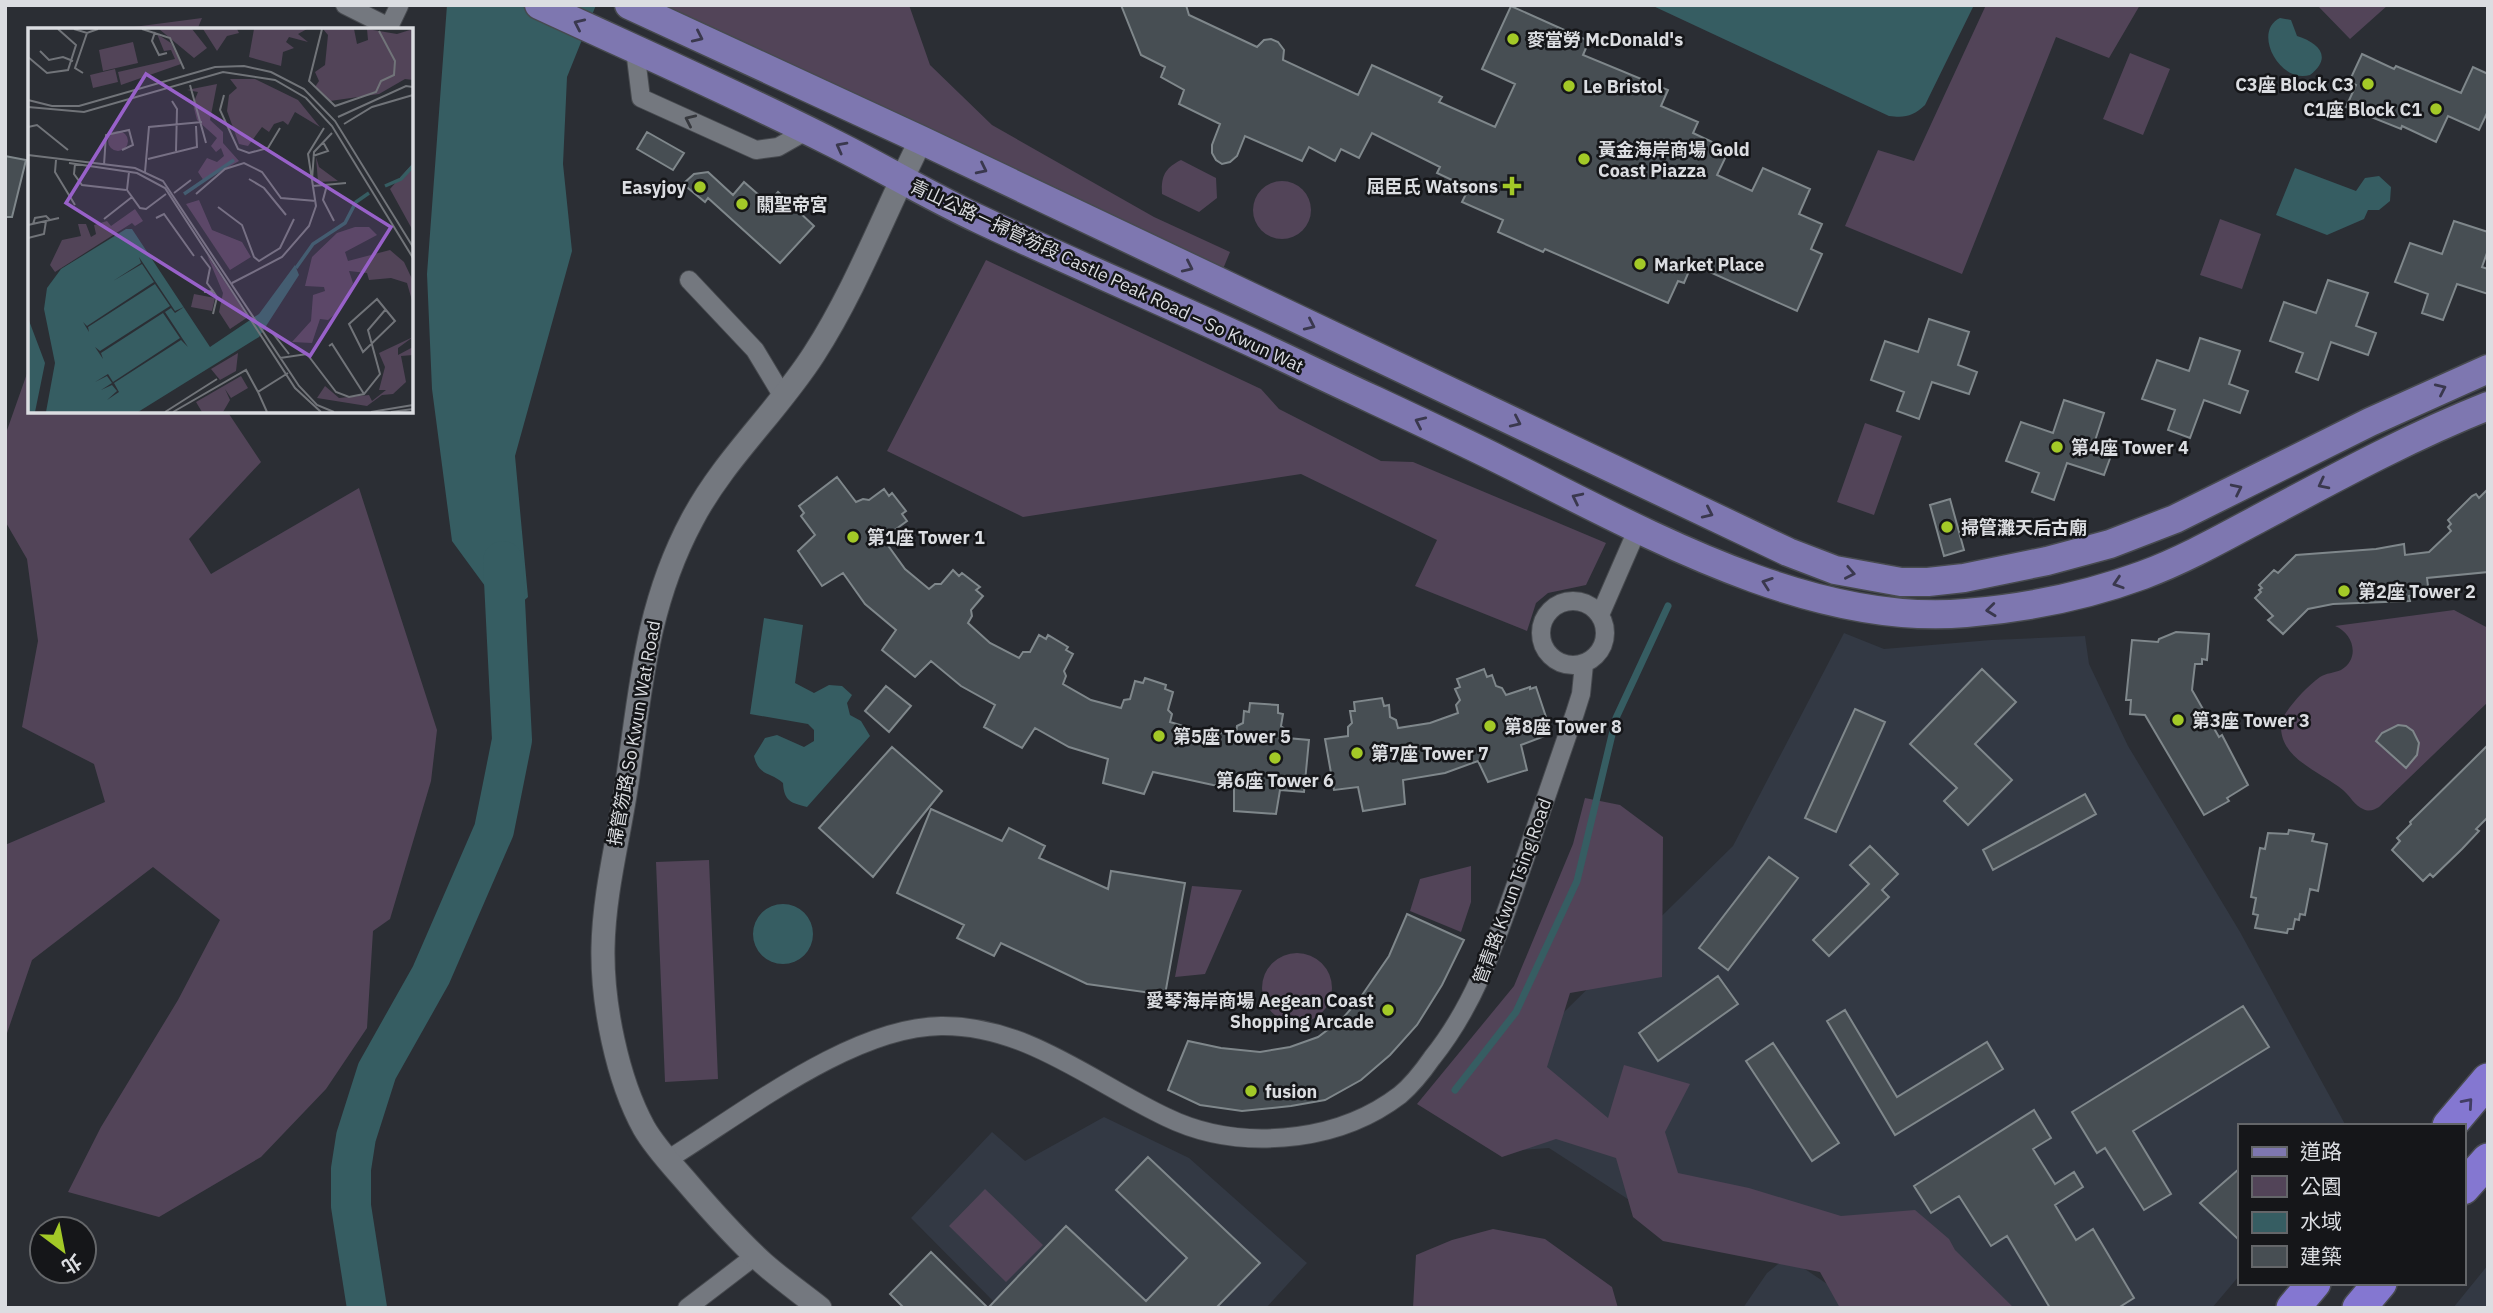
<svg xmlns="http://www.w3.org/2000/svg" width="2493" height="1313" font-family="'IBM Plex Sans','Noto Sans TC',sans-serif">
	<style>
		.built { fill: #333944 }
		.green { fill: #524458 }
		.water { fill: #365d62 }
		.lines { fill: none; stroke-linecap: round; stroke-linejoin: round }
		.stream { stroke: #365d62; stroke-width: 7 }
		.river { stroke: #365d62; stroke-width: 40 }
		.building { fill: #474e53; stroke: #7f878b; stroke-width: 2 }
		.minor-casing { stroke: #474a4f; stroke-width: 20 }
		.tertiary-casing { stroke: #474a4f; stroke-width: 25 }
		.primary-casing { stroke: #474a4f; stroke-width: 31 }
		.motorway-casing { stroke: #474a4f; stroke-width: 36 }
		.minor { stroke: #74787f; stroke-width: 18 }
		.tertiary { stroke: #74787f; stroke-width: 23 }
		.primary { stroke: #7e77b0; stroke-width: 28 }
		.motorway { stroke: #8477d1; stroke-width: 33 }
		.oneway { stroke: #3a384e }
		.oneway2 { stroke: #36383d }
		.oneway3 { stroke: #413d63 }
		.poi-dot { fill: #a3c927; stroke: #151619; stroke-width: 2.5 }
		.labels { text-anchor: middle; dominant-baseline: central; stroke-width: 5; stroke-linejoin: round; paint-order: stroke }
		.poi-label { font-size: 18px; font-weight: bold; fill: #dbdde1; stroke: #151619; text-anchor: start }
		.street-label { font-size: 18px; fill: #dbdde1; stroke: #151619 }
		.inset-river { fill: none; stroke: #365d62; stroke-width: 3.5 }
		.inset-road { fill: none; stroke: #717479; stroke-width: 2 }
		.view { fill: #9861c9; fill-opacity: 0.15; stroke: #9861c9; stroke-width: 3.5 }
		.inset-edge { fill: none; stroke: #dbdde1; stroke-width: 3.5 }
	</style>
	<rect width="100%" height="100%" fill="#2b2e34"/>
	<path class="built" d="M1844,633L1884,649L1991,640L2085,636L2089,664L2128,746L2240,932L2346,1126H2239V1276L2212,1308H1914L1812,1217L1688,1238L1549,1148L1508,1151L1562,1014L1733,846Z
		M1104,1117L1189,1158L1307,1263L1266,1308H1000L911,1218L992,1132L1025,1161Z
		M1787,1257L1863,1308H1743L1767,1273Z
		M2488,1265V1308H2453Z"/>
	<path class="green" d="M648,5H909L930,65L992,125L1154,217L1230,252L1223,269Z
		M1986,5H2140L2109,58L2056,37L1962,274L1845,226L1878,150L1914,161Z
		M2317,5H2388L2350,39Z
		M202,18L197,30H124L126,28Z
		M2130,53L2170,69L2143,135L2103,119Z
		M1181,160L1216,178L1217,198L1199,212L1162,194C1161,176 1165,168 1181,160Z
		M1253 210a29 29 0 1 1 58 0a29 29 0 1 1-58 0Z
		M2220,219L2261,234L2242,289L2200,275Z
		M986,260L1261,389L1279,409L1381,461L1413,462L1606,543L1586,585L1548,593L1536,603L1527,631L1415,586L1437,540L1301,474L1023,517L887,451Z
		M30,365V411H227L261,462L189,539L211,574L359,488L437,730L431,781L390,919L373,931L367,1028L326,1089L261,1157L159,1217L68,1192L101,1127L178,1000L220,920L153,867L32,960L5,1039V845L105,802L94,764L22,727L38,641L27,559L5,521V436Z
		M1865,423L1902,436L1874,515L1837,502Z
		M2454,610L2488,628V702L2379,807C2374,810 2369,812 2363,809C2355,806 2350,796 2343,790C2320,771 2274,757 2282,719C2290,705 2306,687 2320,677C2326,673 2334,673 2341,670C2361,658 2353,633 2335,626Z
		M1585,798L1620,805L1663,837L1662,977L1570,993L1547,1067L1608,1118L1624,1065L1690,1084L1665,1132L1678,1173L1749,1188L1841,1216L1915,1210L1949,1239L1955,1250L2014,1308H1840L1820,1272L1663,1241L1633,1217L1616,1158L1556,1139L1502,1157L1417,1104L1514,986L1573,844Z
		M709,860L718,1079L665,1082L656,862Z
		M1471,866V902L1461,932L1410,911L1420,879Z
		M1192,886L1242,890L1205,974L1175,977Z
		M1262 988a35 35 0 1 1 70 0a35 35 0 1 1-70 0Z
		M985,1189L1043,1245L1006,1282L949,1226Z
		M1493,1229L1545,1239L1612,1287L1618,1308H1413L1416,1255L1452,1240Z"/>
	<path class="water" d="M447,5H596L567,77L563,164L572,251L515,456L528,597L507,616L452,541L432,389L427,274Z
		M1651,5H1974L1925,105C1913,116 1906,118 1889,116Z
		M2280,18L2291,20L2297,36C2319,43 2333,57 2310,75C2279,84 2252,31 2280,18Z
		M2295,168L2356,191L2365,178L2379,176L2391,187L2390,201L2379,210H2368L2364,219L2327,235L2276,215Z
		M764,618L803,625L795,683L814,693L829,685L842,686L852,695L847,703L850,715L861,721L870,736L807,807C791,803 784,801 783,783C770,771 759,777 754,756L765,738L777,735L804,747L814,741V730L808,724L750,714Z
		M753 934a30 30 0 1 1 60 0a30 30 0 1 1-60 0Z"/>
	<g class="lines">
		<path class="stream" d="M1455,1090L1516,1012L1577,881L1616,718L1668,606"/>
		<path class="river" d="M367,1308L351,1206V1169L356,1137L377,1071L431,975L494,830L512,740L503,561"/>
	</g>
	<path class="building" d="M1121,5H1186L1189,15L1257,47L1264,40L1271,39L1278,42L1284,50L1283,60L1358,95L1372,65L1442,97L1439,102L1495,127L1515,84L1482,69L1511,6L1589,41L1583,55L1668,90L1661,106L1698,122L1693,133L1729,150L1717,175L1752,191L1763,168L1810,189L1799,214L1822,224L1811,249L1822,254L1797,311L1692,264L1684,283L1678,281L1668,303L1545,249L1543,252L1498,232L1503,220L1462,202L1469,188L1437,173L1440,167L1372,133L1359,158L1341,149L1335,161L1309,147L1302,161L1245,136L1237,156L1230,162L1222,164L1216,160L1212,153V145L1220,124L1179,104L1184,90L1161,77L1165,67L1141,55Z
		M2362,54L2394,69L2396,66L2461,93L2473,67L2488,74V111L2479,130L2448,116L2436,142L2402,126L2401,129L2346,107L2356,85L2349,82Z
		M647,132L684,153L673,170L637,149Z
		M5,156L26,160L12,217H5Z
		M708,172L733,195L744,182L768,203L778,192L814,226L780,263L708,198L705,202L683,184L694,174Z
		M2454,221L2488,232V250L2482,267L2488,269V294L2457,284L2443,320L2422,313L2428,294L2395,282L2410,243L2442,254Z
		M2328,280L2368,293L2356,326L2376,333L2368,355L2331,342L2318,380L2296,372L2303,353L2270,341L2284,302L2316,313Z
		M1929,319L1969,332L1958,365L1977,372L1969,394L1932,382L1919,419L1897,411L1904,392L1871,380L1885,341L1918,352Z
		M2200,338L2240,351L2229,384L2248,391L2240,413L2204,400L2190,438L2168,430L2175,410L2142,399L2157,360L2189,371Z
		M2064,400L2104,413L2093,447L2112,453L2104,475L2067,463L2054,500L2032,492L2039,473L2006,461L2021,422L2053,433Z
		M837,477L856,502L863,499L869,500L884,489L889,496L892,493L906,511L902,514L907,521L892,532V538L887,544L905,569L929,589L935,584H941L953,570L959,576L962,573L980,587L976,590L983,596L971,610L972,616L968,623L990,643L1019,658L1023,652H1030L1039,635L1046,639L1048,635L1068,647L1066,650L1073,654L1064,671L1066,676L1063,684L1091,700L1121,708L1124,700L1130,699L1135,681L1143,683L1145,678L1166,685L1165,689L1173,692L1168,710L1172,714L1170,722L1200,731L1236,734L1237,726L1243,723L1244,711L1249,712L1250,703L1278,705V713L1283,714L1281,726L1286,730L1287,738L1309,740L1304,792L1280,790L1276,814L1234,811V787L1213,785L1153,772L1144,794L1103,783L1108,759L1069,747L1035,728L1022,748L984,727L995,705L961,686L931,661L915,677L882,650L896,630L865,604L843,573L822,586L798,551L815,535L801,516L804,513L799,506Z
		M2488,489V572L2427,578L2429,594L2409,596L2410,601L2333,604L2308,609L2283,634L2268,620L2273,616L2255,598L2261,592L2259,590L2262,588L2259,585L2274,570L2278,573L2296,555L2376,549L2404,544L2405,555L2429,552L2451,531L2448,527L2451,524L2448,520L2472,496L2476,494L2479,498Z
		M1950,499L1964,550L1944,556L1930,505Z
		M2176,632L2209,634L2207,660L2202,659V664H2195L2192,690L2219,737L2222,735L2248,785L2227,798L2229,801L2204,815L2145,715L2130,714L2131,700H2126L2132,640L2158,642L2159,639Z
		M1484,669L1487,677L1492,675L1496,686L1502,688L1506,695L1530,687V689L1536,687L1549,726L1542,729L1545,736L1521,745L1527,770L1488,782L1478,761L1445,773L1403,780L1405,804L1363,811L1358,787L1334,790L1325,739L1348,736V727L1352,723L1350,711H1355L1354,702L1382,698L1384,706L1389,705L1390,717L1396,720L1398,728L1430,723L1458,713L1456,705L1460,700L1455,689L1460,687L1457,679Z
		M1982,669L2016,702L1975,744L2012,780L1968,825L1944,801L1957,788L1910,744Z
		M886,686L911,706L889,732L865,711Z
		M1855,709L1885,722L1836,832L1805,818Z
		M2398,725L2406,726L2413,731L2419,743L2417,755L2406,768L2376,741L2382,733Z
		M2488,745V817L2476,829L2479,831L2462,849L2433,877L2430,874L2423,881L2392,850L2400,841L2397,838L2411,824L2410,822Z
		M892,747L942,791L873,877L819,828Z
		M2085,794L2096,814L1993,870L1983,850Z
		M931,809L1002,841L1009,828L1045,846L1039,858L1108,889L1111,871L1185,883L1165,995L1087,984L1001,943L994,956L957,938L964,925L897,893Z
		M2289,830L2314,834L2312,841L2327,844L2318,891L2310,889L2305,915L2300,914L2299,920L2295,919L2293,929H2288L2287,933L2255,928L2258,915L2253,914L2256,898L2251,897L2260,848L2265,849L2268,833L2288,834Z
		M1870,846L1898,874L1882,890L1889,897L1829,956L1813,940L1869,884L1850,865Z
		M1769,857L1798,878L1728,970L1699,948Z
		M1407,914L1464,940L1442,985L1417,1025L1390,1055L1361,1080L1325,1100L1291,1106L1242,1111L1200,1105L1168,1090L1188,1041L1221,1048L1260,1052L1290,1047L1318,1037L1342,1019L1358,1001L1389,956Z
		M1718,976L1738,1004L1658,1061L1639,1033Z
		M2243,1006L2269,1047L2133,1131L2171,1194L2144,1210L2105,1148L2097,1153L2072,1112Z
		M1845,1010L1897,1097L1987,1042L2003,1069L1895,1135L1827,1021Z
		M1773,1043L1839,1143L1812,1161L1746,1061Z
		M2034,1110L2051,1138L2033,1149L2055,1184L2074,1172L2083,1187L2055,1205L2076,1240L2093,1229L2134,1298L2118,1308H2050L2007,1236L1991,1246L1959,1196L1931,1213L1914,1186Z
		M1148,1157L1260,1263L1216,1308H988L1066,1226L1146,1301L1187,1258L1116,1190Z
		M2239,1169V1240L2200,1203Z
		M931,1252L988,1308H904L890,1294Z"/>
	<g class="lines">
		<defs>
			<path id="minor" d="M345,5L389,27L399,6
				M635,50L641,98L756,150L778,147L808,130
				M689,280L755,350L782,395
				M1541 633a32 32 0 1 1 64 0a32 32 0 1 1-64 0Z
				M1600,615L1638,528
				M667,1160C742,1114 851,1027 941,1026C1026,1025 1092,1082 1166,1117C1207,1137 1253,1142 1298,1136C1335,1131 1370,1118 1400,1095C1412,1085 1423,1071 1432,1058C1477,1002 1497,937 1521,870C1539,818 1557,765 1575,713L1581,694L1584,664
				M687,1308L755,1256"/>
			<path id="tertiary" d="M820,1308C801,1293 781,1279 763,1263C735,1238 709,1208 685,1180C671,1164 655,1147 644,1128C617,1079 602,1003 603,948C604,890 620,834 628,776C641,685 647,604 692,520C724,459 777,412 814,354C857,287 885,211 921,140"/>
			<path id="primary" d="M539,5C636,50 734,93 829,141C880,166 929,196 981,220C1087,270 1196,315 1302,366C1369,398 1438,429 1504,462C1641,530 1809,627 1966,613C2026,608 2086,596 2143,575C2189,558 2233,532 2277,509C2346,472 2415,435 2488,406
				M629,5L921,140L1788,552L1835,570L1901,582H1928L1964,578L2047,561L2110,544L2175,519L2370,422L2488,369"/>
			<path id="motorway" d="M2449,1126L2488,1080
				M2463,1188L2488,1160
				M2293,1308L2314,1283
				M2359,1308L2380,1283"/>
		</defs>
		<use href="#minor" class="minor-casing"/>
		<use href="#tertiary" class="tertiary-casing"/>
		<use href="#primary" class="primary-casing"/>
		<use href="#motorway" class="motorway-casing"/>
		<use href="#minor" class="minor"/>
		<use href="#tertiary" class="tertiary"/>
		<use href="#primary" class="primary"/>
		<use href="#motorway" class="motorway"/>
	</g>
	<defs><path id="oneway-chevron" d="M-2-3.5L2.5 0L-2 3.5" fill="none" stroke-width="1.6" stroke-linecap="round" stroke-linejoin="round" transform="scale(1.75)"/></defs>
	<g class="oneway">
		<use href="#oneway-chevron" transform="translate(579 24) rotate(-155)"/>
		<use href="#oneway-chevron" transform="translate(698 37) rotate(25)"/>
		<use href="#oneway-chevron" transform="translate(841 147) rotate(-152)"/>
		<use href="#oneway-chevron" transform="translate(982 169) rotate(26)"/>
		<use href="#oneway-chevron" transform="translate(1188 267) rotate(25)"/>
		<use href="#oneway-chevron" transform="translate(1310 325) rotate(25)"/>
		<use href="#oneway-chevron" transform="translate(2441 389) rotate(-25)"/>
		<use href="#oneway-chevron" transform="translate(1420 422) rotate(-155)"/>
		<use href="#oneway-chevron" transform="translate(1516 422) rotate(25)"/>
		<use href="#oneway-chevron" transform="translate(2323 484) rotate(153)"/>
		<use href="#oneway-chevron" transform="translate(2237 489) rotate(-26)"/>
		<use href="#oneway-chevron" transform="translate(1577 498) rotate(-154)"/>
		<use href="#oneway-chevron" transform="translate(1708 513) rotate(25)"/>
		<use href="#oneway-chevron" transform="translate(1850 573) rotate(11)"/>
		<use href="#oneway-chevron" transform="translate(1767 583) rotate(-161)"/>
		<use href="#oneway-chevron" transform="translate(2118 583) rotate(162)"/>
		<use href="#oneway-chevron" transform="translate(1991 610) rotate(174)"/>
	</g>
	<use class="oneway2" href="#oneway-chevron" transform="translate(690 120) rotate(-155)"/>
	<use class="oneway3" href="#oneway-chevron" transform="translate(2468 1103) rotate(-49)"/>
	<g class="poi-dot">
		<circle cx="1513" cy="39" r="7"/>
		<circle cx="2368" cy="84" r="7"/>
		<circle cx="1569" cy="86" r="7"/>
		<circle cx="2436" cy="109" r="7"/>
		<circle cx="1584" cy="159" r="7"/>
		<path d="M1508.5 175.5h7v7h7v7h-7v7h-7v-7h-7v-7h7z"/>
		<circle cx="700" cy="187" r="7"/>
		<circle cx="742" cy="204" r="7"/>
		<circle cx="1640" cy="264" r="7"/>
		<circle cx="2057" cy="447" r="7"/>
		<circle cx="1947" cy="527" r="7"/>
		<circle cx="853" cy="537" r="7"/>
		<circle cx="2344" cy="591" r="7"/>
		<circle cx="2178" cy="720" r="7"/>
		<circle cx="1490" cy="726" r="7"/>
		<circle cx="1159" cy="736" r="7"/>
		<circle cx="1357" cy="753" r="7"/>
		<circle cx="1275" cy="758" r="7"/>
		<circle cx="1388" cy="1010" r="7"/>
		<circle cx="1251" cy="1091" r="7"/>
	</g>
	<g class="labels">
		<g class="poi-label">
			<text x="1527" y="39">麥當勞 McDonald's</text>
			<text x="2354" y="84" text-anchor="end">C3座 Block C3</text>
			<text x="1583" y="86">Le Bristol</text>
			<text x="2422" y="109" text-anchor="end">C1座 Block C1</text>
			<text x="1598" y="149">黃金海岸商場 Gold<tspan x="1598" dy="21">Coast Piazza</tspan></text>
			<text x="1498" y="186" text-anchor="end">屈臣氏 Watsons</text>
			<text x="686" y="187" text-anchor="end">Easyjoy</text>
			<text x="756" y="204">關聖帝宮</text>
			<text x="1654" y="264">Market Place</text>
			<text x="2071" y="447">第4座 Tower 4</text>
			<text x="1961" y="527">掃管灘天后古廟</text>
			<text x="867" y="537">第1座 Tower 1</text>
			<text x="2358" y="591">第2座 Tower 2</text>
			<text x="2192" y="720">第3座 Tower 3</text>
			<text x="1504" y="726">第8座 Tower 8</text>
			<text x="1173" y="736">第5座 Tower 5</text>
			<text x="1371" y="753">第7座 Tower 7</text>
			<text x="1275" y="780" text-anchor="middle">第6座 Tower 6</text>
			<text x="1374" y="1000" text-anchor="end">愛琴海岸商場 Aegean Coast<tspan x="1374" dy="21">Shopping Arcade</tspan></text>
			<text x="1265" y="1091">fusion</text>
		</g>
		<g class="street-label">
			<text transform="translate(1107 276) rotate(25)">青山公路－掃管笏段 Castle Peak Road – So Kwun Wat</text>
			<text transform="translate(634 733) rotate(-80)">掃管笏路 So Kwun Wat Road</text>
			<text transform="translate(1512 891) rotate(-70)">管青路 Kwun Tsing Road</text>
		</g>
	</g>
	<g transform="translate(28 28)">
		<rect width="385" height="385" fill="#2b2e34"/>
		<path d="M131,1H164L179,20L166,30ZM175,1H209L211,5L199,8L189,23ZM226,1H279L270,6L280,14L261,9L258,14L266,20L255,24L253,38L221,29ZM295,1H326L329,16L340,12L339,1L369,6L385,1V52L377,51L351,66L302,73L287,59L291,53L287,44L297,37L300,7ZM129,6L143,15L153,36L93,57L90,44L147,31L143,22L136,23ZM105,14L110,35L75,43L71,22ZM87,41L90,54L65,60L62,47ZM202,51H227L270,72L292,99L267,84L260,97L255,93L246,96L241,104L234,99L220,118L211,116L199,83L201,67L209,60ZM189,56L182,92L195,104V115L211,133L176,153L170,144L179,130L189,134L196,128L193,120L188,124L183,118L189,110L169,92L165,76L170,64L159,62ZM80 113a10 10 0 1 1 20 0a10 10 0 1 1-20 0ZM288,129L291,139L310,153L290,154ZM385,135L383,188L384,201L362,161ZM171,172L184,202L214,214L223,229L202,242L158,176ZM107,181L115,193L107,198L104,195L27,244L22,237L34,212L53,208L50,196H58L63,209L68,206L66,197L79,193L83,198ZM327,199H341L349,207L317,224L320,233L362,222L376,234L385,253V276L379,255L363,250L341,252L339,245L321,243L325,255L313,281L300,292L292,291L284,315L264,314L283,293L285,267L297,263L296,259L277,258L284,229L309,205ZM179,227L220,289L202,301L191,284L195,265ZM166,266L187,270L184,283L163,279ZM385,309L370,320V327L385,319V327L373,328L378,354L365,366L354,367L339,378L289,370L297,358L311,370L341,367L344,373L358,362H351L357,339L351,325ZM210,325L208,343L192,352L183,341ZM213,348L220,360L203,370L197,361L202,372L195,384H174L168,374Z" fill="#524458"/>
		<path d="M98,201H104L182,319L231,286L267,237L271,247L231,309L110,384H18L27,335L16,281L19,260L33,241ZM0,290L17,335L7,384H0Z" fill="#365d62"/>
		<path d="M111,229L147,283L156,279L147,285L143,280L137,284L160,319L153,312L86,355L91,364L79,372L89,363L84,357L73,362L84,355L79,348L67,354L80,346L85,354L152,310L135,285L73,325L75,331L67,319L72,323L142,278L127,256L60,299L61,304L55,294L59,298L126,254L114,236L85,253L113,235Z" fill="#2b2e34"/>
		<path class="inset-river" d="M357,158L373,151L385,138M156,166L206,132M268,240L285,216L317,195L328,174L341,165"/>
		<path class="inset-road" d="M46,1L59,5L70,1M114,1L142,10L156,41M294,1L281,53L307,78L348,64L353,53L366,47L367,33L351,3M127,4L124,13L131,27L139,25M12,23L21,32L35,29L45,33M0,29L19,45L40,42L48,17L30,1M55,45L47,40L59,5M162,57L178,115M196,67L192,82L210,121L221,125L240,120L252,100M0,72L24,78H51L187,39L216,38L243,44L276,61L307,93L385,219M144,73L149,81L148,123M0,79L56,84L195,44L247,52L278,70L304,98L385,230M310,89L378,58L385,59M316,96L344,79L385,67M0,99L9,97L40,122M0,127L107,140L135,153L271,358L289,377L306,384M285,128L300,123L295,114M120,131L169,119L168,98M28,132L27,144L47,177M41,135L109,145L137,160L267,360L293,384M47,136L46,146L54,157L98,162M76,137L78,107L101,102L105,117L94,122M101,144L99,162L112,180L118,181L138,166M117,144L121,99L174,94M221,151L236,160L258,187M284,152L286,124L304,105M299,157L295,172L306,193M285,158L318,155M146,165L163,152M168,166L197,141L216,135L234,144L253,170L288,173M190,179L214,197L226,229L231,233L252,220L266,191M128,190L136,186L166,228M76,191L104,169M5,196L7,190L18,188L22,192M0,197L31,190M0,210L16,206L18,193M173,228L182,240L179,255L185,263L176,264M204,255L254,229L281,198L288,178L280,126L296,100M185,263L189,269L185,286M349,271L367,293L335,324L321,296ZM243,303L261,326M301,318L304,316L336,366M252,330L279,326L308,364L321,369L336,366L352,346L340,302L358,281M137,384L189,351M145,384L218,342L230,364M239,384L230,364L260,345M343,384L385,377M363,384L385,381"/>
		<path class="view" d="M118,46L363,199L282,328L38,175Z"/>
		<rect width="385" height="385" class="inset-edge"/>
	</g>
	<rect width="2493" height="1313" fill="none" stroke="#dbdde1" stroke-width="14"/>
	<rect x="2238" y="1124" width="228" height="161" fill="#151619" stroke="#646669" stroke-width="2"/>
	<rect x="2252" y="1147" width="35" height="10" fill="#7e77b0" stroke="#646669" stroke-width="2"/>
	<text x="2300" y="1159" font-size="21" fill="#dbdde1">道路</text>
	<rect x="2252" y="1176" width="35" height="21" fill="#524458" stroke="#646669" stroke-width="2"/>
	<text x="2300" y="1194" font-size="21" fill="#dbdde1">公園</text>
	<rect x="2252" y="1212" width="35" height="21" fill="#365d62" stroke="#646669" stroke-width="2"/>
	<text x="2300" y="1229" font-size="21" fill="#dbdde1">水域</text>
	<rect x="2252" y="1246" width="35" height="21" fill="#474e53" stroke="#646669" stroke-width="2"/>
	<text x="2300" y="1264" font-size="21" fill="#dbdde1">建築</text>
	<g transform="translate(63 1250) rotate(148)"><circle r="33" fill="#151619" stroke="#646669" stroke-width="2"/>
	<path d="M0-5L12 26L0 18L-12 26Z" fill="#a3c927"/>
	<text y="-10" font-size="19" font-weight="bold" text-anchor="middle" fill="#dbdde1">北</text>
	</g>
</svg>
